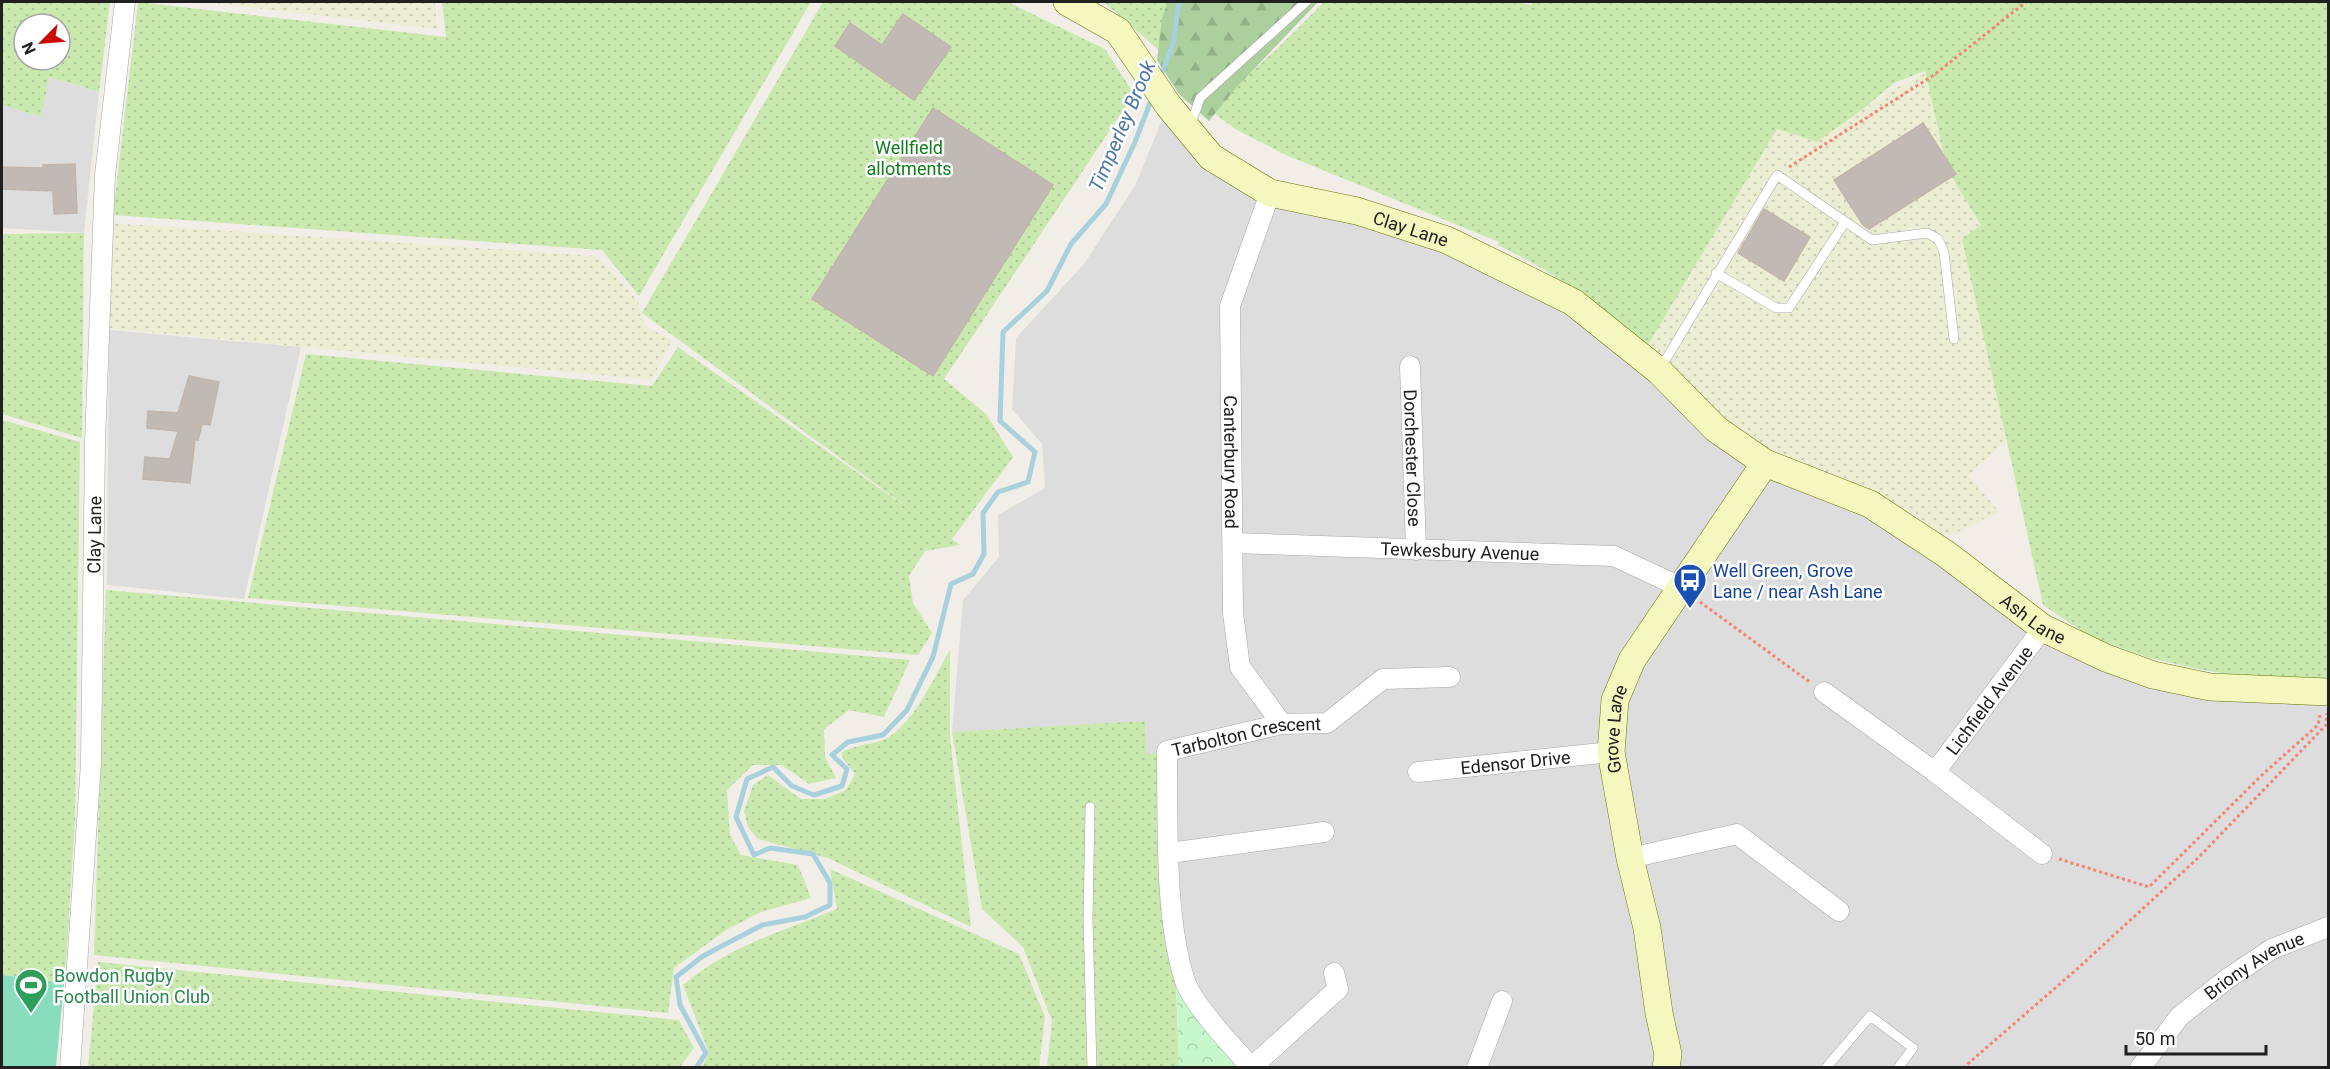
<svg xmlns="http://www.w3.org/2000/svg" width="2330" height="1069" font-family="Roboto,sans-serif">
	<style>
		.residential { fill: #dedddd }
		.farmland { fill: url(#farmland-dots) }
		.grass { fill: url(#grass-dots); fill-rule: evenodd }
		.forest { fill: url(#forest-firs) }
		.park { fill: url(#park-crowns) }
		.pitch { fill: #88ddbe }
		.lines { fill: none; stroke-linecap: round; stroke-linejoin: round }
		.stream { stroke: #a9d0dd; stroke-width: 5 }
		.building { fill: #c1bab4; stroke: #c2b5aa; stroke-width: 1.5 }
		.lane-casing { stroke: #a7a7a7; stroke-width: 10 }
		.street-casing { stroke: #a7a7a7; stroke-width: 21 }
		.secondary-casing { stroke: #697708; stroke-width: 28 }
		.path { stroke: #f68373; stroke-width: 3; stroke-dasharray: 3 3; stroke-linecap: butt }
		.lane { stroke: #fff; stroke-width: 9 }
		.street { stroke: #fff; stroke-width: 20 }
		.secondary { stroke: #f4f8be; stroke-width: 27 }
		.labels { text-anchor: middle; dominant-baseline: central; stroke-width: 5; stroke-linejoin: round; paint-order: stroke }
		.park-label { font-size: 18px; fill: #0f7e1a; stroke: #fff }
		.street-label { font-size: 18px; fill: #202020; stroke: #fff }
		.transit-label { font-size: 18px; fill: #164399; stroke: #fff; text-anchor: start }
		.leisure-label { font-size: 18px; fill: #27864d; stroke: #fff; text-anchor: start }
		.water-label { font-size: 20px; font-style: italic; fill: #4b77a6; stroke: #fff }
	</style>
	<defs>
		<pattern id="farmland-dots" width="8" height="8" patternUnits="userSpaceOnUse" patternTransform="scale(1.5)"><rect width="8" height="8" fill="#eceed3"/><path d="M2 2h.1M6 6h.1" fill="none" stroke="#caccb5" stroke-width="1.8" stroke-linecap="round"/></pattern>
		<pattern id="grass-dots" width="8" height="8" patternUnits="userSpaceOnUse" patternTransform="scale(1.5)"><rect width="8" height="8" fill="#cae9af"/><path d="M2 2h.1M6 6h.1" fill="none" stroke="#adc896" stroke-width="1.8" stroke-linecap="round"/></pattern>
		<pattern id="forest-firs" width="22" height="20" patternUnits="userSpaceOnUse" patternTransform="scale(1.5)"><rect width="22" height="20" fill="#abcf9d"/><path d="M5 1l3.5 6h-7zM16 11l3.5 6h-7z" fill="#93b187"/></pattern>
		<pattern id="park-crowns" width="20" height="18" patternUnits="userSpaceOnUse" patternTransform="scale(1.5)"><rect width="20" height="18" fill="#c6f8cb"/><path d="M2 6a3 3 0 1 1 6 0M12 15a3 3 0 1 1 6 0" fill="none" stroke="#aad4ae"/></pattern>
	</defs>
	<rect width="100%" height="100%" fill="#f1eee7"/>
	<path class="residential" d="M48,77L99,92L84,233L2,228V105L41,117Z
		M1168,105L1211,157L1357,211L1573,302L1802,479L2105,658L2328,692V1067H1252L1185,983L1167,751L1147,754L1145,722L952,732L963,600L999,557L998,515L1045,488L1042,444L1012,409L1016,338L1084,264L1135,186Z
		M109,330L301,347L244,599L107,585Z"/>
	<path class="farmland" d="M205,2H435L437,29Z
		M1926,73L1944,155L1956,174L1952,177L1982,225L1962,239L2007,440L1968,475L1999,512L1949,536L1875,492L1782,462L1710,408L1646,348L1777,129L1817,142L1889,91Z
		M111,223L597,256L638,301L645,326L672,340L652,380L105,328Z"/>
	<path class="grass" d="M2,2H110L99,92L49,77L41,117L2,105ZM24,24H60V60H24Z
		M138,2L446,37L442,2H811L639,296L602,250L113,215Z
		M823,2H1008L1105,49L1134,94L944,379L986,414L1013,457L952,539L960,545L925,551L909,576L913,603L932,633L918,655L248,598L306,354L652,386L678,347L918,515L642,313Z
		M1104,2H1172L1163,54Z
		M1324,2H1517L1531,5L1533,2H2328V680H2262L2203,670L2150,658L2091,637L2043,605L1962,239L1981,225L1952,177L1956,174L1944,155L1925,71L1894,83L1863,109L1817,142L1777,129L1646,348C1599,302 1556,274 1498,245L1499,242L1286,155L1237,130L1216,115L1218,102L1276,50Z
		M84,233L82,438L2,414V234Z
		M2,420L80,442L75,821L66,964L60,982L2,975Z
		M106,590L910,660L884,717L849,710L824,729L825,757L836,778L809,784L782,765H753L727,790L730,835L741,855L798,865L811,898L761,912L726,930L674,968L668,1013L94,955Z
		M950,650V736L971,927L828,858L758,839L748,827L744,811L753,785L768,775L801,799H825L846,790L855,774L842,757V752C857,744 877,744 887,738C914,723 934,677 950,650Z
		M1145,721L1147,754L1167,751L1179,1067H1047L1052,1021L1023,947L982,909L952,732Z
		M830,869L1019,954L1045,1017L1039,1067H702L709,1053L683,985C729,946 783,931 837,909Z
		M98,962L679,1020L694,1048L679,1068L88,1067Z"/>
	<path class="forest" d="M1168,2H1318L1235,89L1209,121L1179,94L1157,60L1162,18Z"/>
	<path class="park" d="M1175,935L1185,983L1252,1067H1179Z"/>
	<path class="pitch" d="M2,975L64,983L56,1067H2Z"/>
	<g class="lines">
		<path class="stream" d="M1160,78L1173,44L1179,2
			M696,1068L706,1053L680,1005L676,977L703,956L762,925L805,917L830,905V883L813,854L770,848L754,855L736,817L747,779L773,767L792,786L814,795L842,786L847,769L832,755L848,742L883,735L907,710L933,657L951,584L973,574L984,554L983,513L998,492L1028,482L1035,452L1000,421L1003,332L1047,291L1071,244L1106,204L1135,142L1152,98"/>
	</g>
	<path class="building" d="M903,14L951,47L914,100L835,46L850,23L882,45Z
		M933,108L1053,185L933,376L812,299Z
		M1923,123L1956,174L1869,229L1863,225L1834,180Z
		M75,164L77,213L54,214L53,191L2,189V167L43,168V165Z
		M1764,209L1810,237L1784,281L1738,253Z
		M189,376L219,382L210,425L202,424L198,440L195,439L190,483L143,479L145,457L170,459L178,431L147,428L148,411L178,413Z"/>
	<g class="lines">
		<defs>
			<path id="lane" d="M1191,124L1200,98L1306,2
				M1716,273L1776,308H1789L1845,222
				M1660,369L1777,175L1872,240L1927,233L1938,239L1944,252L1954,339
				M1090,807L1088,920L1092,1068
				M1826,1068L1870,1016L1913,1048L1898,1068"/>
			<g id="street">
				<path id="s1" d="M1270,193L1230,306L1233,613L1240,667L1282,724"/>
				<path id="s2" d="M1410,366L1416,550"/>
				<path id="s3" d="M1234,543L1614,556L1680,587"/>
				<path d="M1824,692L1935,772L2042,854"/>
				<path id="s4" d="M1418,772L1611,752"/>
				<path id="s5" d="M1935,772L2043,628"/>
				<path d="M1169,853L1324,832"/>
				<path d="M1630,858L1737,834L1839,911"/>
				<path d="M1252,1067L1338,989L1334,973"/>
				<path id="s6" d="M70,1068L91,763L95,443L105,175L125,2"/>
				<path id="s7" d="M1252,1068C1234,1048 1193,1005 1185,981C1164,917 1168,819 1167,751L1282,724L1327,723L1383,679L1450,677"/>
				<path d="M1477,1068L1502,1001"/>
				<path id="s8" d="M2140,1068L2180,1016L2227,979L2272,949L2328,927"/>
			</g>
			<g id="secondary">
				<path id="s9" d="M1067,2L1118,31L1168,105L1211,157L1270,193L1357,211L1447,240L1573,302L1659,371L1716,429L1765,463L1870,504L1946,554L2043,628L2106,658L2153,675L2210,687L2328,692"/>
				<path id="s10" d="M1666,1068L1668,1054L1659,1013L1647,928L1630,858L1611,752L1615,700L1632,660L1765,463"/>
			</g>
		</defs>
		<use href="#lane" class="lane-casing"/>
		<use href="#street" class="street-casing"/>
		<use href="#secondary" class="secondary-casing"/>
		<path class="path" d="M1789,167L1934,75L2026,2
			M1700,602L1811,683
			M2059,859L2149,887L2262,775L2318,725L2320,715
			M1963,1068L2077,969L2198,858L2326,725L2327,713"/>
		<use href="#lane" class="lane"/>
		<use href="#street" class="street"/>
		<use href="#secondary" class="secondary"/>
	</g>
	<defs>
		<symbol id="bus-pin" viewBox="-11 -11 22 30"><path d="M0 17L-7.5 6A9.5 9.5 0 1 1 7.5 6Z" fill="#1a4fb4" stroke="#fff"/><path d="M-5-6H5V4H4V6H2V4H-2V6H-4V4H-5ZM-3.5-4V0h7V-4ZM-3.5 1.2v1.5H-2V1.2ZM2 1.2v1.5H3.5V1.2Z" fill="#fff"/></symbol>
		<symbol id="stadium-pin" viewBox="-11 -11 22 30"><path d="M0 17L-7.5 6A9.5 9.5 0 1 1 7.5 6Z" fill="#2e9e5b" stroke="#fff"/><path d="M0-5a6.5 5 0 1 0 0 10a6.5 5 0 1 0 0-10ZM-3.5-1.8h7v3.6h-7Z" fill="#fff"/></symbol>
	</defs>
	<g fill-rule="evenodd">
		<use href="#bus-pin" x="1671" y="561" width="38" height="52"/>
		<use href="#stadium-pin" x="12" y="966" width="38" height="52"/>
	</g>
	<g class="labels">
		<g class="park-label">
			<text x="909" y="147">Wellfield<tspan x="909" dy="21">allotments</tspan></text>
		</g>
		<g class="street-label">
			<text stroke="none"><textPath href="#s9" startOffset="430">Clay Lane</textPath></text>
			<text stroke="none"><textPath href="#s2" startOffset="92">Dorchester Close</textPath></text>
			<text stroke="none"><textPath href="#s1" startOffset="276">Canterbury Road</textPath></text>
			<text stroke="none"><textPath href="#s6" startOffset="534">Clay Lane</textPath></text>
			<text stroke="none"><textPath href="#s3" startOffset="226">Tewkesbury Avenue</textPath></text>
			<text stroke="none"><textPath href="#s9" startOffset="1172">Ash Lane</textPath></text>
			<text stroke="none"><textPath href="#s5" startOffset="90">Lichfield Avenue</textPath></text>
			<text stroke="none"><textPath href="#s10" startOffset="345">Grove Lane</textPath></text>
			<text stroke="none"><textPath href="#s7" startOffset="423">Tarbolton Crescent</textPath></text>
			<text stroke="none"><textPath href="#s4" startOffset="98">Edensor Drive</textPath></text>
			<text stroke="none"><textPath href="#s8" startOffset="156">Briony Avenue</textPath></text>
		</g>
		<g class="transit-label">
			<text x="1713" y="570">Well Green, Grove<tspan x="1713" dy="21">Lane / near Ash Lane</tspan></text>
		</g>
		<g class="leisure-label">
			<text x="54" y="975">Bowdon Rugby<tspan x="54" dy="21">Football Union Club</tspan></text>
		</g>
		<g class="water-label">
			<text transform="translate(1122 126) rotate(-67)">Timperley Brook</text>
		</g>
	</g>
	<rect width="2330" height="1069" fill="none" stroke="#202020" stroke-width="6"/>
	<g transform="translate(42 42) rotate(245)"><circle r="28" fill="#ffffff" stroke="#a6a6a6" stroke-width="1.5"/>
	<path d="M0-4.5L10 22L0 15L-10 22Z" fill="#cb0a06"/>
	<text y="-9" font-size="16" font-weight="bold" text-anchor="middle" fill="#202020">N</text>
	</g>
	<path d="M2126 1045v9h140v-9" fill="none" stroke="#202020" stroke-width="3"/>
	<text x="2135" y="1045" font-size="18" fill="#202020" stroke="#ffffff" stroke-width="4.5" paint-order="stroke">50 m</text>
</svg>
